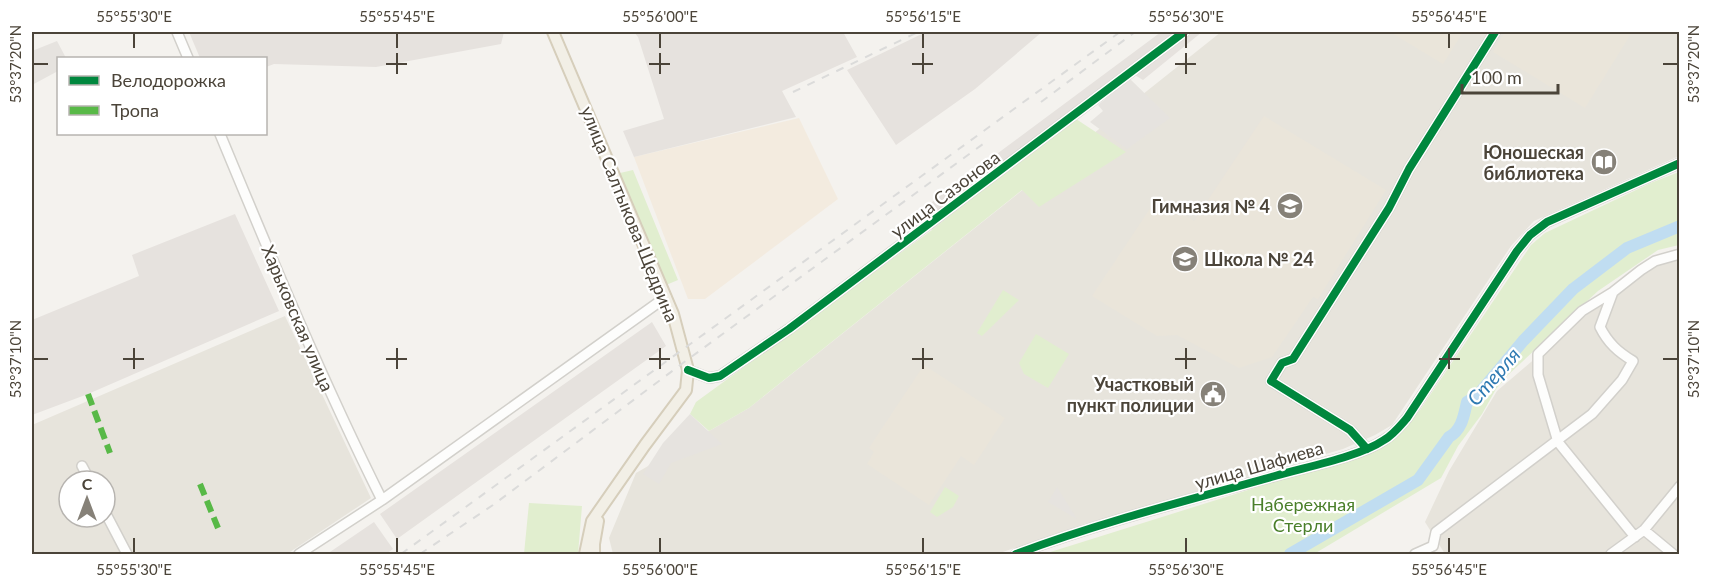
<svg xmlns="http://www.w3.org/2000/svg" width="1711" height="586" font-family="Lato,sans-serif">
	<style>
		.residential { fill: #e7e4dc; fill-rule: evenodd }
		.commercial { fill: #f3ebdf }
		.industrial { fill: #e6e2de }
		.education { fill: #eae5da }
		.green { fill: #e1eecf }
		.parking { fill: #e6e3df }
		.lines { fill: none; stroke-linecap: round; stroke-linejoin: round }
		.river { stroke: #c0ddf1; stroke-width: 12 }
		.minor-casing { stroke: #d2d0cb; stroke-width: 12 }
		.major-casing { stroke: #d6cebb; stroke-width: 14 }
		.minor { stroke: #fdfdfc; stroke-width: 9 }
		.major { stroke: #f2efe6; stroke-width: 10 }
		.rail { stroke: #dbdbda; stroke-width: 2; stroke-dasharray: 8 8; stroke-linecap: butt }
		.quiet { stroke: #58b947; stroke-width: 6; stroke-dasharray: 12 6; stroke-linecap: butt }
		.cycleway-casing { stroke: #fff; stroke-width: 11 }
		.cycleway { stroke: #00873e; stroke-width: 8 }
		.ticks { fill: none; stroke: #4b4439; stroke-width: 2 }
		.labels { text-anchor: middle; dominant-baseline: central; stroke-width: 4.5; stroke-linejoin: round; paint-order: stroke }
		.poi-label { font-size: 18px; font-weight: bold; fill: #4b4439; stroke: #fff; text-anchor: end }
		.street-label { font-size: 18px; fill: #4b4439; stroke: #fff }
		.park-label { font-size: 18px; fill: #4a7f2a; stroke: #fff }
		.water-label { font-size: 20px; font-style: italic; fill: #2e7ab2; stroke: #fff }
		.neatline { fill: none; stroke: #4b4439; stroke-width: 2 }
		.ticks-label { font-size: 15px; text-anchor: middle; fill: #4b4439 }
	</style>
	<rect width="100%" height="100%" fill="#f4f2ee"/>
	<path class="residential" d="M1221,32H1679V156L1534,221L1511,246L1392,425L1375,435L1343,449L1084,524L997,554H613L609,538L636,473L749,408Z
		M1679,257V554H1445L1425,522L1449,471L1497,391L1599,304L1651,267Z
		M285,316L371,498L287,554H32V425ZM69,481H105V517H69Z"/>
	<path class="commercial" d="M799,118L838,199L705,299H688L634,157Z"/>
	<path class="industrial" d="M189,32H504L501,44L376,67L274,64L266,67V58H200Z
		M634,32H843L857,57L782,91L796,117L634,157L623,131L664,119L638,37Z
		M926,32H1042L975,89L896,145L847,70Z
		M1161,32H1202L1143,80L1133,74L932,230L920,211Z
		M235,214L279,311L88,394L32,415V320L139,276L132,255Z
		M652,322L666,346L397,539L380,514Z
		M374,522L393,549L386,554H327Z"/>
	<path class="education" d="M1390,32H1463L1443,64Z
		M1505,32H1632L1585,108L1493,52Z
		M1264,116L1386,190L1318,299L1313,297L1272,357L1239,368L1177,335L1157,336L1092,296L1157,198L1194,221Z
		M924,365L1005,418L974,465L961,456L929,505L867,464L874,452L869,448Z"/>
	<path class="green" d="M1073,117L1126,152L1039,207L1022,190L749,408L709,431L690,414L696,402L932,230Z
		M633,170L678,280L666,285L620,173Z
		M1679,172V245L1658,250L1598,291L1509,374L1496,389L1482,414L1458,446L1441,478L1314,554H1044L1379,449L1397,437L1420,410L1531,245L1545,233L1653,182Z
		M1003,290L1019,300L982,336L977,333Z
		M1036,334L1069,354L1048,388L1024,374L1019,363Z
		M945,487L959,496L953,507L937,517L930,512Z
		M529,503L582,506L578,554H524Z"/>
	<path class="parking" d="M57,41L66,58H58V71L32,85V51Z
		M1130,79L1170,118L1127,149L1090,122L1103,111L1098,105Z
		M690,414L722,444L671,463L659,484L643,474L663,443Z
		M1057,487L1077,519L1048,502Z"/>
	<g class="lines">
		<path class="river" d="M1290,554L1418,480L1449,437C1462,430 1464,415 1467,402L1477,396L1523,341L1573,289L1627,248L1680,226"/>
		<defs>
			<path id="minor" d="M177,32L188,58
				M220,134C271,257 322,380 382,500
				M688,370L709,378L720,376L789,329L1184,32
				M1367,449L1350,430L1271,381L1282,363L1293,359L1389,208L1409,169L1495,32
				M82,466L90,481
				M105,512L127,554
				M1644,530L1673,554
				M1635,537L1558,442L1538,375V354L1582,311L1613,292L1641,270L1655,261L1680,254
				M1433,546L1436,532L1592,414L1622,380L1633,361C1618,352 1608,343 1600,327L1613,292
				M299,554L382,500L666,297
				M1016,554C1101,522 1189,500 1275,476C1305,467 1359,457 1384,440C1393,435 1400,426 1407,418L1517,251L1530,235L1547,222L1680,163
				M1415,554L1433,546
				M1611,554L1644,530L1680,486"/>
			<path id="major" d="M553,32L673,314L688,370L686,390L645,445L592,521L585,554
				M594,554V544L598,521"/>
		</defs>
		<use href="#minor" class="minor-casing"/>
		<use href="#major" class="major-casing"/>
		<use href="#minor" class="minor"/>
		<use href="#major" class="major"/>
		<path class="rail" d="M793,92L918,32
			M1041,102L1135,32
			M401,554L1120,32
			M420,554L493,505L687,360L983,144"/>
		<path class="quiet" d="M88,394L110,453
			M200,484L218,528"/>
		<defs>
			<path id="cycleway" d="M688,370L709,378L720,376L789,329L1184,32
				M1367,449L1350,430L1271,381L1282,363L1293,359L1389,208L1409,169L1495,32
				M1016,554C1101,522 1189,500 1275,476C1305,467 1359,457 1384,440C1393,435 1400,426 1407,418L1517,251L1530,235L1547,222L1680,163"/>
		</defs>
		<use href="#cycleway" class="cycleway-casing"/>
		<use href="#cycleway" class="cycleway"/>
	</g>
	<path class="ticks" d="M134,33V48M397,33V48M660,33V48M923,33V48M1186,33V48M1449,33V48M397,53V74M660,53V74M923,53V74M1186,53V74M33,64H48M386,64H407M649,64H670M912,64H933M1175,64H1196M1663,64H1678M134,348V369M397,348V369M660,348V369M923,348V369M1186,348V369M1449,348V369M33,359H48M123,359H144M386,359H407M649,359H670M912,359H933M1175,359H1196M1439,359H1460M1663,359H1678M134,538V553M397,538V553M660,538V553M923,538V553M1186,538V553M1449,538V553"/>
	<defs>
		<symbol id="library-disc" viewBox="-11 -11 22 22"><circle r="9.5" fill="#868178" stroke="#fff"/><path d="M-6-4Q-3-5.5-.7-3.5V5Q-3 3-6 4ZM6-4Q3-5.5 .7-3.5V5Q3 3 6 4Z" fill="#fff"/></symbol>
		<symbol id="school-disc" viewBox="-11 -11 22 22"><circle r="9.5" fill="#868178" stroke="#fff"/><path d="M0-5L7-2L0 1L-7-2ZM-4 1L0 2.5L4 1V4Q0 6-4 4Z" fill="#fff"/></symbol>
		<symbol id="civic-disc" viewBox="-11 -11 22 22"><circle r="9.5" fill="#868178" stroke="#fff"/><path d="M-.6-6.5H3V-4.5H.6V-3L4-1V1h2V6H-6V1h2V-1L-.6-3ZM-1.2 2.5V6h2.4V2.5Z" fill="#fff"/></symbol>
	</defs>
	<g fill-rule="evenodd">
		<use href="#library-disc" x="1589" y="147" width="30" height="30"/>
		<use href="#school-disc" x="1275" y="191" width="30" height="30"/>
		<use href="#school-disc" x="1170" y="244" width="30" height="30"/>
		<use href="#civic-disc" x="1198" y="379" width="30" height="30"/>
	</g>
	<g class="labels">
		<g class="poi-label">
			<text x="1584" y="152">Юношеская<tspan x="1584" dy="21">библиотека</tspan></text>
			<text x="1270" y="206">Гимназия № 4</text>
			<text x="1204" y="259" text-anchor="start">Школа № 24</text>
			<text x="1194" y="384">Участковый<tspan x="1194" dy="21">пункт полиции</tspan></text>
		</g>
		<g class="street-label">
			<text transform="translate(945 194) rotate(-37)">улица Сазонова</text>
			<text transform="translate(630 214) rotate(68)">улица Салтыкова-Щедрина</text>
			<text transform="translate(298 318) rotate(67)">Харьковская улица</text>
			<text transform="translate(1259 465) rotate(-16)">улица Шафиева</text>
		</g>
		<g class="park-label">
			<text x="1303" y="504">Набережная<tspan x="1303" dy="21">Стерли</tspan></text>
		</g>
		<g class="water-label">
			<text transform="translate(1493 376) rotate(-49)">Стерля</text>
		</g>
	</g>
	<rect width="1711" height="586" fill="none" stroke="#ffffff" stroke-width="66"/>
	<rect x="57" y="57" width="210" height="78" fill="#ffffff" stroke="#b7b4b0" stroke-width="1.5"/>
	<rect x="69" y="76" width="30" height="9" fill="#00873e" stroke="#b7b4b0" stroke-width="1.5"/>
	<text x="111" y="87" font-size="18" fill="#4b4439">Велодорожка</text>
	<rect x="69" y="106" width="30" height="9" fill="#58b947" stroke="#b7b4b0" stroke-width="1.5"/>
	<text x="111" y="117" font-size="18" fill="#4b4439">Тропа</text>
	<g transform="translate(87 499)"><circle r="28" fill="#ffffff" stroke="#b7b4b0" stroke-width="1.5"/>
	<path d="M0-4.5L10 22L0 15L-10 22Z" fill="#868178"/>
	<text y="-9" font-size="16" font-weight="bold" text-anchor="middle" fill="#4b4439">С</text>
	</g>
	<path d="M1462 84v9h96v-9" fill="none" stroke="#4b4439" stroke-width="3"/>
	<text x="1471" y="84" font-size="18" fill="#4b4439" stroke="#ffffff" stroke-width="4.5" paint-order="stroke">100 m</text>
	<rect x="33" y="33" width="1645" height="520" class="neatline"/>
	<g class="ticks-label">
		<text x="134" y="22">55°55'30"E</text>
		<text x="397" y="22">55°55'45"E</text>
		<text x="660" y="22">55°56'00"E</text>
		<text x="923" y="22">55°56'15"E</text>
		<text x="1186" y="22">55°56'30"E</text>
		<text x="1449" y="22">55°56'45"E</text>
		<text transform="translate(16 64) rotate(-90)" y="5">53°37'20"N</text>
		<text transform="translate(1694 64) rotate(-90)" y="5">53°37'20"N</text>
		<text transform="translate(16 359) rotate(-90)" y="5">53°37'10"N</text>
		<text transform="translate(1694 359) rotate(-90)" y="5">53°37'10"N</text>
		<text x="134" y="575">55°55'30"E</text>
		<text x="397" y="575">55°55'45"E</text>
		<text x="660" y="575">55°56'00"E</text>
		<text x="923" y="575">55°56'15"E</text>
		<text x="1186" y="575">55°56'30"E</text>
		<text x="1449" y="575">55°56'45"E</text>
	</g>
</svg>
